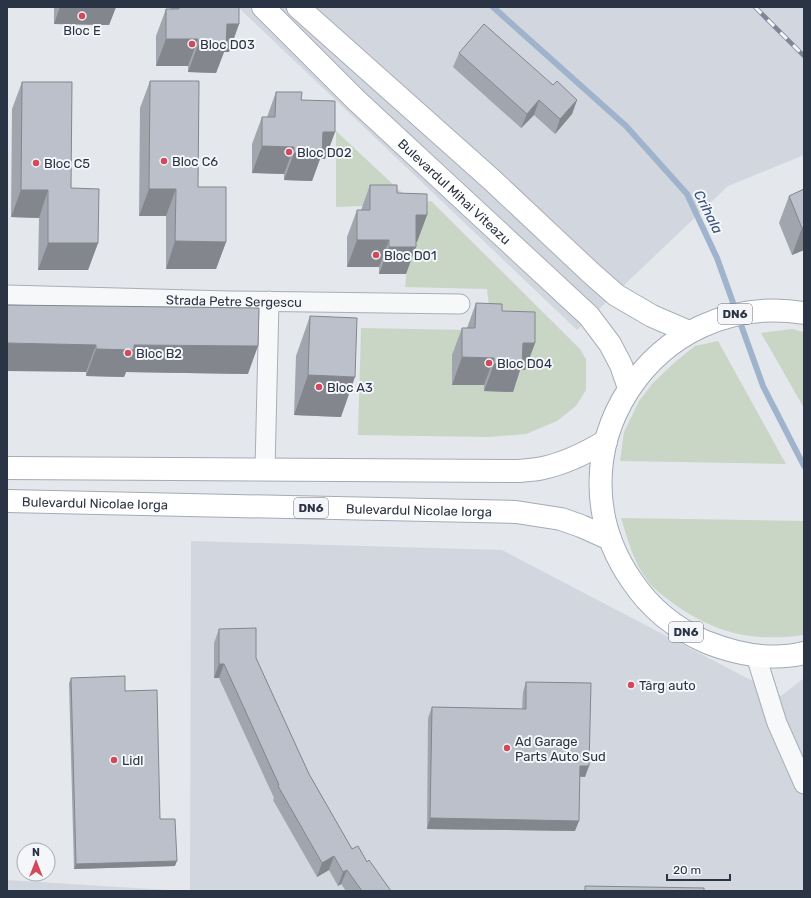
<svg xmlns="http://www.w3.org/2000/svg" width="811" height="898" font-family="Rubik,sans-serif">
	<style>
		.built { fill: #d2d6de }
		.green { fill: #c9d6c5 }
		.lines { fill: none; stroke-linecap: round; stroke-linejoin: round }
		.stream { stroke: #9fb4cc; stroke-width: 6 }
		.minor-casing { stroke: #a9aeb7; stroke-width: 21 }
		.secondary-casing { stroke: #a9aeb7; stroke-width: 24 }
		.primary-casing { stroke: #a3abb8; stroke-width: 24 }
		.minor { stroke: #f7f8fa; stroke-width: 19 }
		.secondary { stroke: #fff; stroke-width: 22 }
		.primary { stroke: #fff; stroke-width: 22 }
		.rail-casing { stroke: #7d8696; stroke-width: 4.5 }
		.rail { stroke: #f4f6f9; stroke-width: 3; stroke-dasharray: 9; stroke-linecap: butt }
		.wall { fill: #a1a5ae }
		.shaded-wall { fill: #83868d }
		.building { fill: #bbc0ca; stroke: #83868d }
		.poi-dot { fill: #d1495b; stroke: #f4f6f9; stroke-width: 1.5 }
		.labels { text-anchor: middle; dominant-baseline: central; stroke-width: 4; stroke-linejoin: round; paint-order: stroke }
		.shield { fill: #f4f6f9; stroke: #676e7b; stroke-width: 1 }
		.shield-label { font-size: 12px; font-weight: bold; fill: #2b3445 }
		.poi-label { font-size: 13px; fill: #2b3445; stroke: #f4f6f9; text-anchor: start }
		.street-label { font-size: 13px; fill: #2b3445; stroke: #f4f6f9 }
		.water-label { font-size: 14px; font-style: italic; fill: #34527a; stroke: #f4f6f9 }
	</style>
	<rect width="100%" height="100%" fill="#e4e7ec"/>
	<path class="built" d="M238,7H804V155L728,186L577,330Z
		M191,541L502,550L781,696L804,678V891H190Z
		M7,880L183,891H7Z"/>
	<path class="green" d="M336,131L414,204L431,201L580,349L586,359V390L576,406L557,421L526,434L489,437L358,435L361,328L466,330L452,385H484L485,391L513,370H525L492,331L487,289L405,287L414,204L336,207Z
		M792,329L804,332V408L761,333Z
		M718,341L786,464L620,461L624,432L639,401L653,383L675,362L695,346Z
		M621,518L804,521V635C753,642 717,634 674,604C665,597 653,589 647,580C633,561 628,540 621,518Z"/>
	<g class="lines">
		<path class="stream" d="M493,7L626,126L687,194L717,258L763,386L804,466"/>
		<defs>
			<g id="minor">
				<path id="s1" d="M7,295L229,301L460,304"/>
				<path d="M265,469L269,301"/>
				<path d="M756,656L777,723L804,784"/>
			</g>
			<g id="secondary">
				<path id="s2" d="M263,7L356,100L589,316L610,344L621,365L629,388"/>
				<path d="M298,7L492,180L591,273L616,295L652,316L689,332"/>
			</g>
			<g id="primary">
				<path d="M804,313C653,288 544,455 632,581C650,608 676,629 706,642C736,654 772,661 804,653"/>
				<path d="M7,468L518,471C526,470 535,470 543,468C566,463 586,453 606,441"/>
				<path id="s3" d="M7,501L516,512L561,519L581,526L610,539"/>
			</g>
		</defs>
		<use href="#minor" class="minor-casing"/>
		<use href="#secondary" class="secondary-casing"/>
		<use href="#primary" class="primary-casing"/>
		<use href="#minor" class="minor"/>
		<use href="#secondary" class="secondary"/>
		<use href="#primary" class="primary"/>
		<defs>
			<path id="rail" d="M755,7L804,56"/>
		</defs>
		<use href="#rail" class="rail-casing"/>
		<use href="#rail" class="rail"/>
	</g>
	<path class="wall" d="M54,7H116L109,25L54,24Z
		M171,7H239V24L229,52H224L216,73L188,72V66H156V36L166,9H170Z
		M459,53L553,85L577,100L572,114L555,134L534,115L521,128L453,67Z
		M150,81L198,187L226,242L216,269H166V216H139L140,108Z
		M22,82L71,188L98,243L88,270H38L39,218L11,217L12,109Z
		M276,92L301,100L335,132L325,159H320L312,181L284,180V174L252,173V144L262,117H267Z
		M370,185L397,193L427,215L417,242H416L406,274H379V267H347V237L357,210H361Z
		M804,189V250L792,255L779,223L789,196Z
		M476,303L502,311L535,343L525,370H520L513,392L484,391V385H452V355L462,328H467Z
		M7,305L248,374L126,372L124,377L86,376V372Z
		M310,316L341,417L294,415L296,356Z
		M219,629L256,658L309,774L352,849L367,862L391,891H346L341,884L338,886L329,870L317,877L273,800L274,798L219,678H214V643Z
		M71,678L125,691L160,819L175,866L74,869L69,683Z
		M526,682L585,777H580L575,831L427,829L428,718L432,707L522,709L523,692Z"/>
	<path class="shaded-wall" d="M60,7H116L109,25L54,24Z
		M227,24H239L229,52H224L216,73L188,72L198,45Z
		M166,39H198L188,66H156Z
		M539,100L534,115L521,128L527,114Z
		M577,100L572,114L555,134L560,119Z
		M323,132H335L325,159H320L312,181L284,180L294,153Z
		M262,146L294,147L284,174L252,173Z
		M149,189H176L166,216H139Z
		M21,190H48L39,218L11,217Z
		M416,215H427L417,242H406Z
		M804,227V250L792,255L802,228Z
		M357,240H389L379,267H347Z
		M175,241L226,242L216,269H166Z
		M48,243H98L88,270H38Z
		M389,247H416L406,274H379Z
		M7,343L96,345L86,372L7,371Z
		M523,343H535L525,370H520L513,392L484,391L494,364Z
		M134,345L258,346L248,374L126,372L124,377L86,376L96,349Z
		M462,357L494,358L484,385H452Z
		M308,375L355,377L341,417L294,415Z
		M219,664H224L219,678H214Z
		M580,766H589L585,777L576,776Z
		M430,818L579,821L575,831L427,829Z
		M334,856L329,870L317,877L322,863Z
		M177,861L175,866L74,869L76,864Z
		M347,870L341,884L338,886L343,872Z"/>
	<path class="building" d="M179,7H239V24H227L226,46L198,45V39H166V9H179Z
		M484,24L553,85L557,81L577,100L560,119L539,100L527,114L459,53Z
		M150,81H199L198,187H226V242L175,241L176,189H149Z
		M22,82H72L71,188L99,189L98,243H48V190H21Z
		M276,92H302L301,100L335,101V132H323L322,154L294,153V147L262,146V117H275Z
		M370,185H397V193L427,194V215H416V247H389V240H357V210H370Z
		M804,189V227L802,228L789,196Z
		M476,303L502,304V311L535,312V343H523L522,364H494V358L462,357V328H475Z
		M7,305L259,308L258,346L134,345V350L96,349V345L7,343Z
		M310,316L357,318L355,377L308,375Z
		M256,628V658L309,774L352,849L358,846L367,862L369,860L391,891H362L347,870L343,872L334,856L322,863L278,786L279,785L224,664H219V629Z
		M125,676V691L157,690L160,819H175L177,861L76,864L71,678Z
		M526,682L591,683L589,766H580L579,821L430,818L432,707L526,709Z
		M585,886L704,888V891H585Z"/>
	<g class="poi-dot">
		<circle cx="82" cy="16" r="4"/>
		<circle cx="192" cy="44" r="4"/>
		<circle cx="289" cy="152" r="4"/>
		<circle cx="164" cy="161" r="4"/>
		<circle cx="36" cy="163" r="4"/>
		<circle cx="376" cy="255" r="4"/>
		<circle cx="128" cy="353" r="4"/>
		<circle cx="489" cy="363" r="4"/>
		<circle cx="319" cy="387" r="4"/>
		<circle cx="631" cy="685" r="4"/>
		<circle cx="507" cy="748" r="4"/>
		<circle cx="114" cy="760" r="4"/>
	</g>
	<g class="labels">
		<g class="shield">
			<rect x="718" y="304" width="34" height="20" rx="3"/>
			<rect x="294" y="498" width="34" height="20" rx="3"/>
			<rect x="669" y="622" width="34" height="20" rx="3"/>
		</g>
		<g class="shield-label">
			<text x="735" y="314">DN6</text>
			<text x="311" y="508">DN6</text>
			<text x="686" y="632">DN6</text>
		</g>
		<g class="poi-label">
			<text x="82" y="30" text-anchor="middle">Bloc E</text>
			<text x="200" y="44">Bloc D03</text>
			<text x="297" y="152">Bloc D02</text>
			<text x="172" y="161">Bloc C6</text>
			<text x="44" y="163">Bloc C5</text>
			<text x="384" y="255">Bloc D01</text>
			<text x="136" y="353">Bloc B2</text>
			<text x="497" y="363">Bloc D04</text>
			<text x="327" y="387">Bloc A3</text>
			<text x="639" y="685">Târg auto</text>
			<text x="515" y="741">Ad Garage<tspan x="515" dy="15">Parts Auto Sud</tspan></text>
			<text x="122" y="760">Lidl</text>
		</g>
		<g class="street-label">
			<text stroke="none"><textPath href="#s2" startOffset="266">Bulevardul Mihai Viteazu</textPath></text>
			<text stroke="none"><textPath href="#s1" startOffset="227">Strada Petre Sergescu</textPath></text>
			<text stroke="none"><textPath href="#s3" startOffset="88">Bulevardul Nicolae Iorga</textPath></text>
			<text stroke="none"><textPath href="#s3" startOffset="412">Bulevardul Nicolae Iorga</textPath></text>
		</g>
		<g class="water-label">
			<text transform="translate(708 212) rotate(63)">Crihala</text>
		</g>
	</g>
	<rect width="811" height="898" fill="none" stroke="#2b3445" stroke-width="16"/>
	<g transform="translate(36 862)"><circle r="19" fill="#f4f6f9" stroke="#a4a8b1"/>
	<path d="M0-3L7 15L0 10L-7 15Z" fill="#d1495b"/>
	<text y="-6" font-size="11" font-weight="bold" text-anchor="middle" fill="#2b3445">N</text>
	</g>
	<path d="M667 874v6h63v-6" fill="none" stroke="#2b3445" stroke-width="2"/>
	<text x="673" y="874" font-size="12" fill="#2b3445" stroke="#f4f6f9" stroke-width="3" paint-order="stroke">20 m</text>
</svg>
